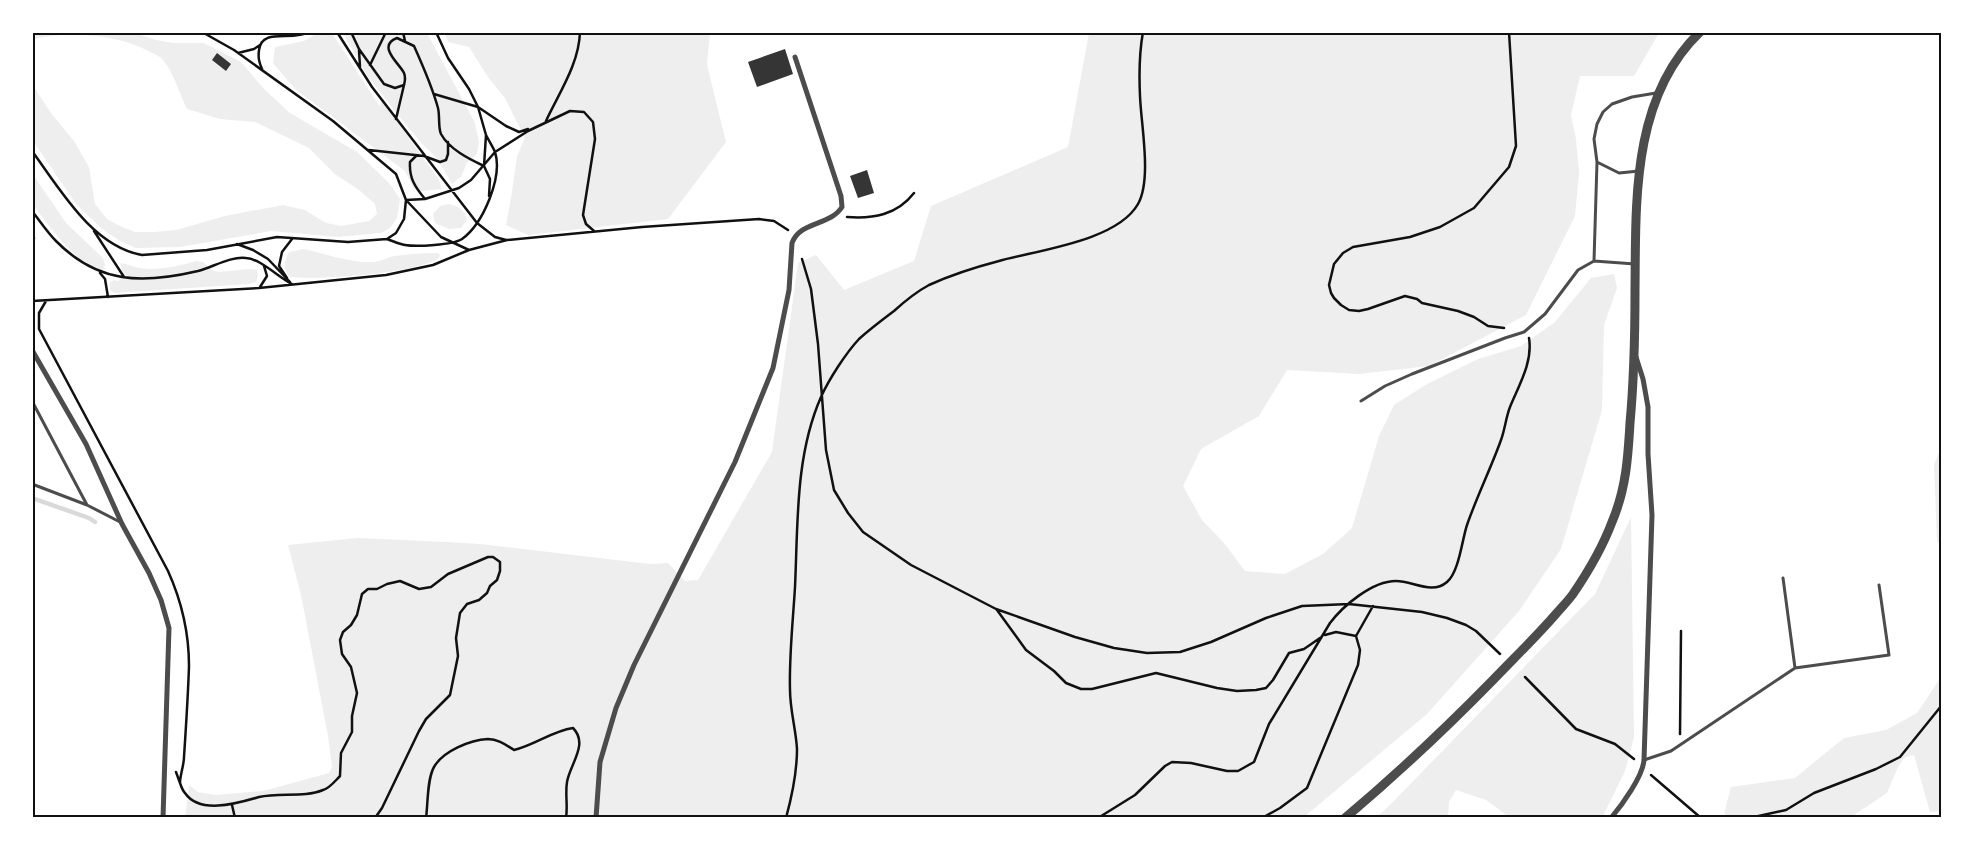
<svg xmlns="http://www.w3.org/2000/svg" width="1974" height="850" font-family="'DejaVu Sans',sans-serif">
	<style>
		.green { fill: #eee }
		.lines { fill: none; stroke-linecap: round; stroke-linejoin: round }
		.stream { stroke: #d9d9d9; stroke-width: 4.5 }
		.building { fill: #353535 }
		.path { stroke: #111; stroke-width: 2.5 }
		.service { stroke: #4c4c4c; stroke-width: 3 }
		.minor { stroke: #4c4c4c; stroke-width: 5 }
		.tertiary { stroke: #4c4c4c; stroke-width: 9 }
		.neatline { fill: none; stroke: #111; stroke-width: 2 }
	</style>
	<rect width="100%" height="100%" fill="#fff"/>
	<path class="green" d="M33,33H135L156,40L173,43H204L241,62L264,89L290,113L357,152L389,183L400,199L397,218L390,228L381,233L338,237L271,231L180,247L136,248L120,241L101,228L76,204L33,141L32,84L51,113L74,141L89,167L95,204L107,219L122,227L135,232H155L176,230L225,216L283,205L305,210L326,223L341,226L369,221L377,214L375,204L359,190L335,174L309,148L255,122L220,119L187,109C179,93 174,73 163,60C160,56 154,54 150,52C118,34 68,31 33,39Z
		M318,33H332L380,107L381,99L439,180L442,189L422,191L414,189L405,171L295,89L273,63L275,47L304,41Z
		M343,33H427L475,123L479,142L477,154L467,163L461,177L452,184L436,157L424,146L398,115L368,77Z
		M445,33H710L707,65L726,142L668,219L528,235L506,225L512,192L517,156L525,138L505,98L488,77L469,47L448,42Z
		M1089,33H1659L1634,76H1580L1571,115L1576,139L1579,172L1575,216L1526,315L1429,366L1359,374L1287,370L1259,416L1201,449L1183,486L1202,520L1224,543L1245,571L1285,574L1323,554L1352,528L1379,436L1394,405L1427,384L1478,359L1521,346L1555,322L1591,278L1614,274L1617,288L1604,325L1602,410L1561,549L1519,611L1427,714L1304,817L185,818L189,785L198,792L216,795L263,791L329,773L332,767L328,736L301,595L288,545L357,538L447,542L480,544L650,564L668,563L685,581L698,580L772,452L798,263L816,255L844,290L914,261L931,206L1068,147Z
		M32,173L66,223L103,258L105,265L103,270C81,271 46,222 34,206L33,203Z
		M449,204C458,206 465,210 467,220L461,228L449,229L435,223L433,214L440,206Z
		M304,249C326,254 350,263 373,262C380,262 388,257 395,256C410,254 424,253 438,253L440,255L439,258C414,274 320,280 289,277C283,267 284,262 289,252Z
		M196,261L203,262C206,264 209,268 212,270C219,275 244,267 257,270L258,276L256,282L249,284L115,293L110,290V282L114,280L119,281L123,273L120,263C128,264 133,267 140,268C157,271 179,266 196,261Z
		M1941,448V544L1937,542L1934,464Z
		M1631,517L1634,737L1625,771L1603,816L1600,818L1509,817L1486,800L1456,790L1449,802L1448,817L1375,818L1388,807L1595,594Z
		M1941,677V811L1930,812L1914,755L1904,758L1898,767L1887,793L1851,817L1734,818L1724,814L1731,787L1795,778L1844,738L1886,730L1917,713Z"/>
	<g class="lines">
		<path class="stream" d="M32,498L89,518L95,522"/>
	</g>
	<path class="building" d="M785,49L793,74L757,87L748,62Z
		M217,53L231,64L226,71L212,60Z
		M867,170L874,193L858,198L850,176Z"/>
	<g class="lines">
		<path class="path" d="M202,32L234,50L333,121L396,174L406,200L441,237L469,250
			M337,32L372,87L477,223L495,237L506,240
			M351,32L359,49L384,84L395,88L404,85C405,81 406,78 404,73C400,64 376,46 397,38L414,46C423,66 432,86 438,108C440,116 438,128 441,134C449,149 469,159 484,166
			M403,32L405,41
			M436,32L448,58L469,89L478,107L506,126L519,132L528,129
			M359,50L360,67
			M238,53L254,49L260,45
			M370,65L386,32
			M262,69C259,62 258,58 259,50C262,27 291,42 310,32
			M434,94L478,107L486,135L484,166L490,179L489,196
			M396,119L404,85
			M546,121C559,93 579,64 580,32
			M369,150L424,156L440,162L446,160L448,154V142
			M32,151C60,189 92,246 142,255L207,250L277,237L348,242L387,239L396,233L404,219L406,200
			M416,156L410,162C409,178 415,187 425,199
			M406,200L425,199L459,188L471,180L495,152L528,131L570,111L584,112L593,122L595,139L583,215L586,224L594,231
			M32,211C40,221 47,232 56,241C98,284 143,284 198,271C213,267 231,256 246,258C261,259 278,277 292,284
			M847,217C873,219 897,215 914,193
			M94,231L124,277
			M32,235L34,238L32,249
			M387,239C393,241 399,244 405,245C416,247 453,245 462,239C483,224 503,177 495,152C493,147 489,141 486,135
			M237,244L253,250L268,259L290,282
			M802,259L811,289L818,344L826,450L834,490L848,513L863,532L911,565L996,609L1075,637L1114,648L1147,653L1180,652L1211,642L1266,618L1302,606L1349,604L1422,612L1447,618L1466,625L1476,631L1500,654
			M100,273L105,279L108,297
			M287,278L279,266L282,252L292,239
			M260,287L267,276L264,266
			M32,301L259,288L386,275L433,265L469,250L507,240L642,227L759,219L774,221L788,230
			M46,301L39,313V329L168,571C182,602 189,632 189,666C188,696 186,727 184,757C184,765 180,775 180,783C181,786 183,791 185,793C200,815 238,803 259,797C279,792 304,798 323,790C330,788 335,781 340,776L341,753L352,732V716L357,693L351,667L342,654L340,640L343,632L351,625L357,615L362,594L368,589H377L387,584L400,581L419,589L431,587L448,574L488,557H493L500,562V571L497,580L490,586L487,593L479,600L467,604L460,613L456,638L458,656L450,695L426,719L419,731L382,808L375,818
			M1504,328L1488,326L1474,317L1458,311L1422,303L1417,299L1405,296L1368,309L1359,311L1349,310L1341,305L1334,298L1331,293L1329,285L1334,264L1343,253L1353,247L1410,237L1440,227L1474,208L1509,167L1516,146L1509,32
			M997,610L1026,650L1054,671L1066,683L1081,689H1092L1156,673L1217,688L1237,691L1256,690L1266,688L1273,680L1289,653L1304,649L1320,638
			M1325,635L1336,632L1356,636
			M1356,636L1373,606
			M1525,677L1576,729L1615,744L1634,759
			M1680,734L1681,631
			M176,772L180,783
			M1651,775L1701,818
			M232,805L235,818
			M426,818C428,804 427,779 434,767C443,751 470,740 488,739C498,739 506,745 514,750C535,745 552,731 573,728C589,744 570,764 567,782C565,794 568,806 566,818
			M786,818C792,796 797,772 797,749C796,730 790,710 790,690C789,656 793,621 795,587C798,524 795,456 821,397C829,379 846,353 859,339C870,329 882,320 894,311C905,301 916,292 929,285C951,275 976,267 999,261C1038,250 1117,241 1138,204C1152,179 1141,125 1140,96C1139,75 1139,54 1143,32
			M1098,818L1135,795L1165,766L1172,762L1191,763L1227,771H1238L1254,762L1269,724L1330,623C1343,606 1372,581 1396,581C1413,581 1432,595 1447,582C1459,572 1462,540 1467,525C1477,496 1491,468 1501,440C1505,429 1506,417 1510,407C1519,385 1533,362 1529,338
			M1262,818L1280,808L1307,788L1358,665L1360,650L1356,636
			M1718,818L1754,817L1786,810L1814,793L1876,769L1900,757L1942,705"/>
		<path class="service" d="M1597,162L1619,173L1639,171
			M1594,261L1597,162L1594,139L1597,124L1603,112L1612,104L1632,97L1656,93
			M32,401L87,505
			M1361,401L1385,386L1412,374L1505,338L1524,332L1545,314L1578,270L1594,261L1635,264
			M32,484L87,505L122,523
			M1783,578L1795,668
			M1644,760L1671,751L1795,668L1889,655L1879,585"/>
		<path class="minor" d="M32,350L86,444L122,524L149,573L161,600L169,628L163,818
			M596,818L600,762L616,708L634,665L735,462L773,368L789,290L792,243C800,221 830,226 842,207L841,196L795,57
			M1611,818C1622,805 1643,776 1644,760L1652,515L1648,454V407L1643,379L1636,357"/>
		<path class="tertiary" d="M1345,818C1396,775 1445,729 1492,681C1513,659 1535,638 1555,615C1561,608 1568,601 1573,594C1588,572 1603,546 1612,522C1626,489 1628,458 1630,423C1634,379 1635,335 1635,291C1636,203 1631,98 1700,32"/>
	</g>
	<rect width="1974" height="850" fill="none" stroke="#ffffff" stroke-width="68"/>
	<rect x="34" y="34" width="1906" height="782" class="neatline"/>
</svg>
